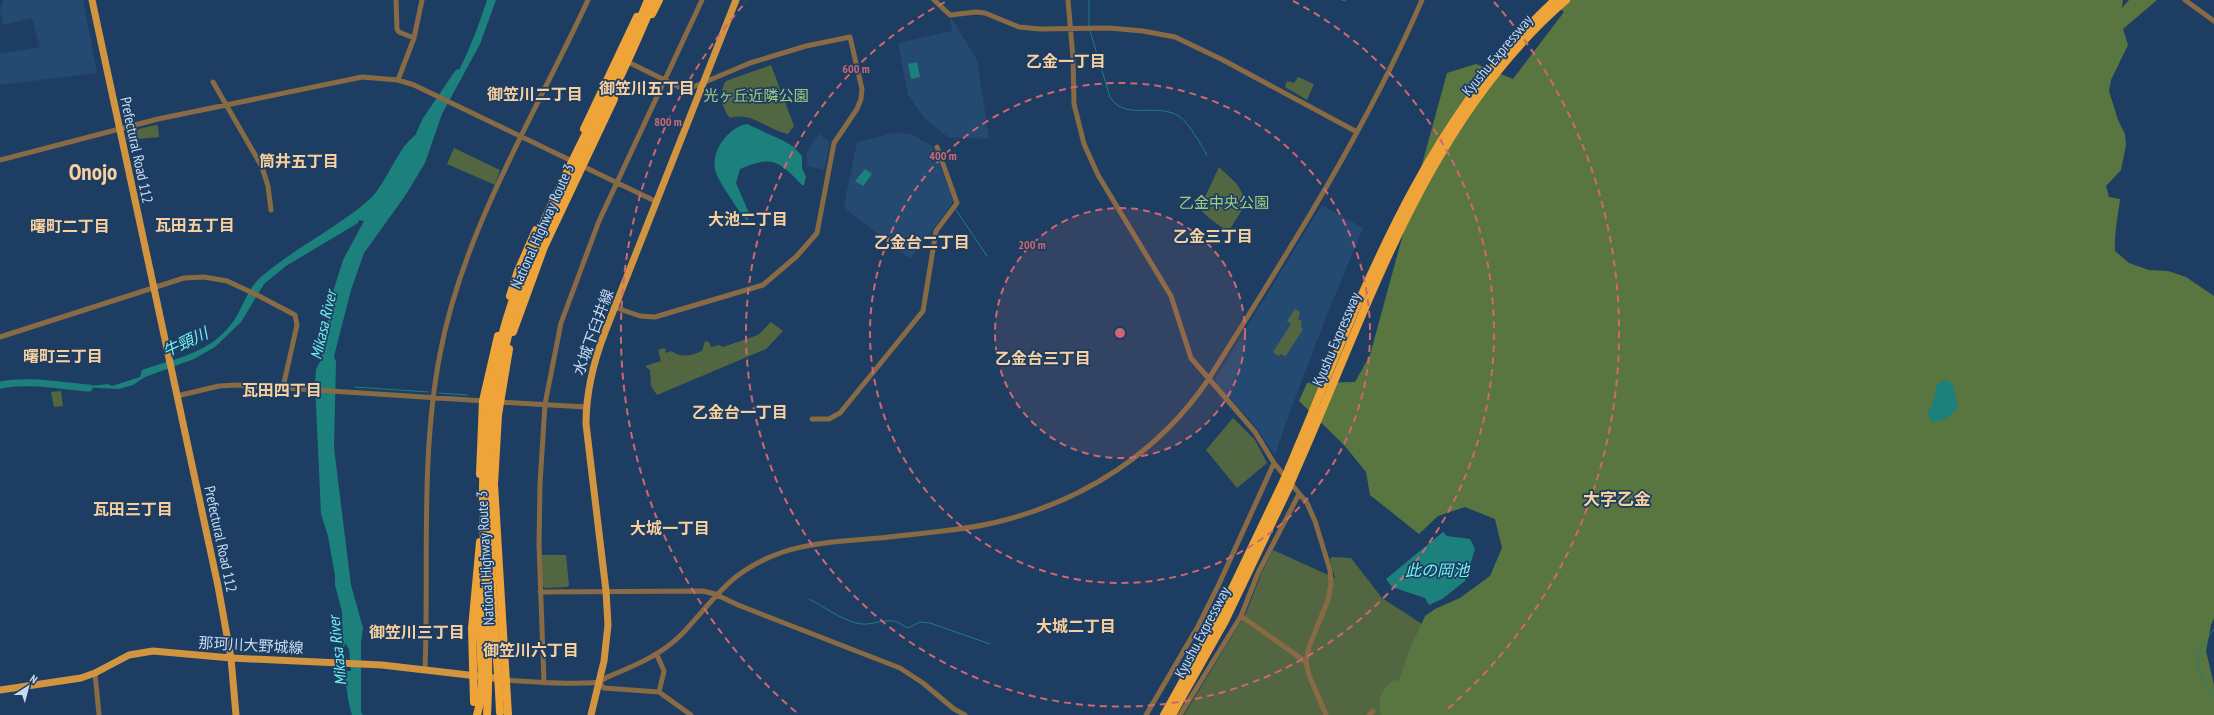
<svg xmlns="http://www.w3.org/2000/svg" width="2214" height="715" font-family="'PT Sans Narrow','Noto Sans JP',sans-serif">
	<style>
		.built { fill: #244a72 }
		.green { fill: #526741 }
		.forest { fill: #597640 }
		.water { fill: #1c807d }
		.lines { fill: none; stroke-linecap: round; stroke-linejoin: round }
		.stream { stroke: #1c807d; stroke-width: 1 }
		.river { stroke: #1c807d; stroke-width: 7 }
		.minor { stroke: #886a44; stroke-width: 5 }
		.major { stroke: #d2943f; stroke-width: 7 }
		.highway { stroke: #eea438; stroke-width: 8 }
		.highway-bridge { stroke: #eea438; stroke-width: 8 }
		.ring { fill: none; stroke: #d1676e; stroke-width: 2; stroke-dasharray: 7 5 }
		.labels { text-anchor: middle; dominant-baseline: central; stroke-width: 3.5; stroke-linejoin: round; paint-order: stroke }
		.street-label { font-size: 15px; fill: #c8dbf1; stroke: #1d3e62 }
		.park-label { font-size: 15px; fill: #a2ce7e; stroke: #1d3e62 }
		.neighbourhood-label { font-size: 16px; font-weight: bold; fill: #f9d09d; stroke: #1d3e62 }
		.water-label { font-size: 16px; font-style: italic; fill: #6ff3ee; stroke: #1d3e62 }
		.quarter-label { font-size: 17px; font-weight: bold; fill: #f9d09d; stroke: #1d3e62 }
		.town-label { font-size: 23px; font-weight: bold; fill: #f9d09d; stroke: #1d3e62 }
		.centre { fill: #d1676e; stroke: #1d3e62; stroke-width: 2 }
		.ring-label { font-size: 12px; text-anchor: middle; font-weight: bold; fill: #d1676e; stroke: #1d3e62; stroke-width: 3.5; stroke-linejoin: round; paint-order: stroke }
	</style>
	<rect width="100%" height="100%" fill="#1d3e62"/>
	<path class="built" d="M3,0H83L97,73L0,85V54L40,47L32,18L3,25L0,10Z
		M952,19L977,60L989,138L987,139L948,137L925,119L908,95L898,43L952,31L950,21Z
		M894,133L911,134L932,146L954,201L910,259L847,210L844,206L857,142Z
		M819,134L830,142L824,170L807,166V151Z
		M1322,205L1363,228L1326,317L1285,425L1275,455L1253,423L1217,385L1216,377Z"/>
	<path class="green" d="M771,65L794,126L788,134C768,130 751,111 730,118C721,109 719,90 726,81Z
		M1298,77L1314,84L1307,100L1285,87L1287,81L1294,83Z
		M156,125L158,126L159,137L127,140L126,136L129,131Z
		M454,148L500,170L495,185L447,164Z
		M1219,167L1237,184L1247,202L1228,232L1209,218L1197,206L1206,195Z
		M1295,309L1300,312L1298,319L1302,321L1301,328L1303,329L1286,356L1280,354L1278,356L1273,352L1291,324L1287,321Z
		M771,322L783,331L766,349L657,395L651,386L650,370L645,366L661,361L658,350L665,348L666,353L671,351C682,358 691,356 702,351L705,341L709,342L711,347L719,345L723,347L758,335Z
		M61,391L63,406L54,407L51,392Z
		M1233,418L1255,440L1267,463L1237,488L1206,450Z
		M1273,550L1335,578L1330,559L1332,557L1351,558L1382,598L1436,633L1415,715H1184L1246,613L1261,574Z
		M542,555H566L569,585L567,587L545,588L542,585Z"/>
	<path class="forest" d="M1551,0H2123L2122,8L2129,0H2157L2123,29L2128,45L2111,80L2109,91L2118,120L2125,134L2126,145L2121,170L2106,186L2109,197L2120,199C2118,217 2114,233 2115,251L2129,263L2149,270L2168,271L2186,277L2214,296V618L2211,625L2206,651L2214,685V715H1381C1377,700 1381,691 1392,681L1399,680L1408,653L1425,616L1435,609L1460,598L1490,576L1502,548L1495,519L1465,507L1438,516L1419,534L1370,495L1366,472L1344,445L1299,401L1307,383L1355,382L1370,355L1447,73L1476,64L1513,79L1564,12Z"/>
	<path class="water" d="M487,0H496L480,44L442,114L425,163L405,196L364,253L351,290L334,356L336,362L334,448L351,585L363,628L361,642V712L363,715H352C347,700 347,686 344,671H351L349,649L345,643L343,653L342,612L335,585V576L328,536L321,514L315,383L316,369L321,360L332,295L343,260L364,221L359,220L358,223L286,266L264,284L241,322L215,347L194,359L145,377L133,385L119,389L80,387L108,384L112,386L140,377L142,370C178,357 211,354 235,319C244,305 248,288 262,276C295,248 337,228 370,199C381,189 394,161 403,148C411,137 424,129 432,117C456,82 474,41 487,0Z
		M917,62L920,77L911,79L908,64Z
		M747,124L784,141L794,147L802,156V168L806,177L804,185H802C779,161 772,155 740,169L736,183L748,211V221L743,217C737,207 719,182 716,173C709,153 728,127 747,124Z
		M865,169L872,174L863,186L855,181Z
		M1946,379L1953,385L1958,405C1952,417 1945,421 1932,422L1927,412L1932,406L1937,385Z
		M1443,532L1447,536L1470,539L1475,549L1465,581L1442,599L1429,605L1425,598L1392,587L1386,579Z"/>
	<g class="lines">
		<path class="stream" d="M1342,0L1346,1
			M1089,26V0
			M1090,31L1110,97C1125,122 1157,101 1180,117C1189,123 1201,145 1207,155
			M956,210L987,256
			M355,387L428,392
			M439,393L467,395
			M809,599C825,607 838,618 856,623C869,627 881,619 894,621C898,622 904,626 908,628L920,622L930,623L990,644
			M2214,629C2191,659 2193,667 2214,697"/>
		<path class="river" d="M420,133L426,120L458,73
			M0,385C28,379 61,386 89,388"/>
		<path class="minor" d="M396,0L397,29L399,32L414,38
			M934,0L950,15L976,12L985,13L1019,27L1040,29L1109,28L1143,31L1175,37L1223,60L1357,132
			M1068,0L1073,58L1074,104L1084,144L1098,175L1171,296L1191,358L1255,432L1274,463L1307,503L1315,521L1330,570L1331,584L1328,600L1309,647L1306,662
			M2185,0L2214,21
			M398,80L414,38L422,0
			M213,82L262,167L268,186L271,210
			M0,160L158,119L362,77L398,80L414,85L657,202
			M614,307L640,316L655,317L763,285L797,256L817,233L834,143L857,109L861,99L862,89L850,37L806,46L750,63L693,87H679L630,63
			M0,337L184,278L204,277L227,281L259,296L295,315L297,325L283,387
			M177,396L219,386L237,385L485,401
			M499,402L586,407
			M812,419H829L840,413L923,311L936,231L957,203L937,147
			M540,592L703,591L715,594L738,605L900,668L923,683L954,709L965,715
			M1241,616L1306,662L1309,675L1326,715
			M657,655L664,671L659,692L691,715
			M425,670C429,565 420,458 440,354C463,230 536,113 588,0
			M95,673L99,715
			M507,680C533,682 558,684 583,683C588,683 595,683 599,682C603,680 606,677 610,676C636,665 661,655 682,634C717,597 730,570 783,552C819,540 860,541 898,536C932,532 967,530 1001,521C1085,500 1159,452 1208,380C1285,257 1364,134 1422,0
			M599,682L604,688L659,692
			M544,683L539,545L540,484L545,404L561,323L599,221L702,0
			M1146,715L1197,628L1219,584L1274,463
			M1180,715L1241,616L1258,573L1299,494
			M1369,715L1373,711"/>
		<path class="major" d="M92,0L218,586L231,658L236,715
			M0,690L81,678L95,673L129,655L153,651L231,658L382,665L503,679
			M591,715L604,661L608,625L606,591L586,424C586,391 593,363 605,332L736,0"/>
		<path class="highway" d="M652,14L659,0
			M584,129L637,17
			M510,296L518,271L536,230
			M513,332L544,247L614,99
			M1289,468C1359,303 1420,125 1555,0
			M480,474L483,401L498,336
			M1293,477C1367,313 1424,122 1566,0
			M479,616L480,592
			M474,702L472,628L480,542
			M477,715L480,703
			M508,715L494,484L498,415L509,349
			M1164,715L1218,618L1284,480
			M1172,715L1225,621L1289,487"/>
		<path class="highway-bridge" d="M1284,480L1289,468
			M1289,487L1293,477
			M479,616L482,680L480,703
			M500,712C494,581 474,445 513,318C526,273 546,232 566,190C596,127 628,65 654,0
			M487,715C493,608 473,499 490,392C511,251 596,130 648,0"/>
	</g>
	<circle cx="1120" cy="333" r="125" fill="#d1676e" fill-opacity=".12"/>
	<g class="ring">
		<circle cx="1120" cy="333" r="125"/>
		<circle cx="1120" cy="333" r="250"/>
		<path d="M1293 1A374 374 0 1 1 947 1"/>
		<path d="M796 712A499 499 0 0 1 746 2M1494 2A499 499 0 0 1 1444 712"/>
	</g>
	<g class="labels">
		<g class="street-label">
			<text transform="translate(1497 55) rotate(-50)">Kyushu Expressway</text>
			<text transform="translate(137 150) rotate(78)">Prefectural Road 112</text>
			<text transform="translate(542 226) rotate(-66)">National Highway Route 3</text>
			<text transform="translate(593 332) rotate(-70)">水城下臼井線</text>
			<text transform="translate(1336 339) rotate(-67)">Kyushu Expressway</text>
			<text transform="translate(221 539) rotate(78)">Prefectural Road 112</text>
			<text transform="translate(485 558) rotate(-93)">National Highway Route 3</text>
			<text transform="translate(1202 632) rotate(-62)">Kyushu Expressway</text>
			<text transform="translate(251 645) rotate(3)">那珂川大野城線</text>
		</g>
		<g class="park-label">
			<text x="756" y="95">光ヶ丘近隣公園</text>
			<text x="1224" y="202">乙金中央公園</text>
		</g>
		<g class="neighbourhood-label">
			<text x="1066" y="61">乙金一丁目</text>
			<text x="647" y="88">御笠川五丁目</text>
			<text x="535" y="94">御笠川二丁目</text>
			<text x="299" y="161">筒井五丁目</text>
			<text x="748" y="219">大池二丁目</text>
			<text x="195" y="225">瓦田五丁目</text>
			<text x="70" y="226">曙町二丁目</text>
			<text x="1213" y="236">乙金三丁目</text>
			<text x="922" y="242">乙金台二丁目</text>
			<text x="63" y="356">曙町三丁目</text>
			<text x="1043" y="358">乙金台三丁目</text>
			<text x="282" y="390">瓦田四丁目</text>
			<text x="740" y="412">乙金台一丁目</text>
			<text x="133" y="509">瓦田三丁目</text>
			<text x="670" y="528">大城一丁目</text>
			<text x="1076" y="626">大城二丁目</text>
			<text x="417" y="632">御笠川三丁目</text>
			<text x="531" y="650">御笠川六丁目</text>
		</g>
		<g class="water-label">
			<text transform="translate(323 325) rotate(-77)">Mikasa River</text>
			<text transform="translate(185 342) rotate(-25)">牛頸川</text>
			<text x="1437" y="570">此の岡池</text>
			<text transform="translate(337 651) rotate(-96)">Mikasa River</text>
		</g>
		<g class="quarter-label">
			<text x="1617" y="499">大字乙金</text>
		</g>
		<g class="town-label">
			<text x="93" y="171">Onojo</text>
		</g>
	</g>
	<circle cx="1120" cy="333" r="6" class="centre"/>
	<g class="ring-label">
		<text x="856" y="73">600 m</text>
		<text x="668" y="126">800 m</text>
		<text x="943" y="160">400 m</text>
		<text x="1032" y="249">200 m</text>
	</g>
	<g transform="translate(28 687) rotate(36)" stroke="#1d3e62" stroke-width="3" paint-order="stroke">
	<path d="M0-3L7 15L0 10L-7 15Z" fill="#c8dbf1"/>
	<text y="-6" font-size="11" font-weight="bold" text-anchor="middle" fill="#c8dbf1">N</text>
	</g>
</svg>
